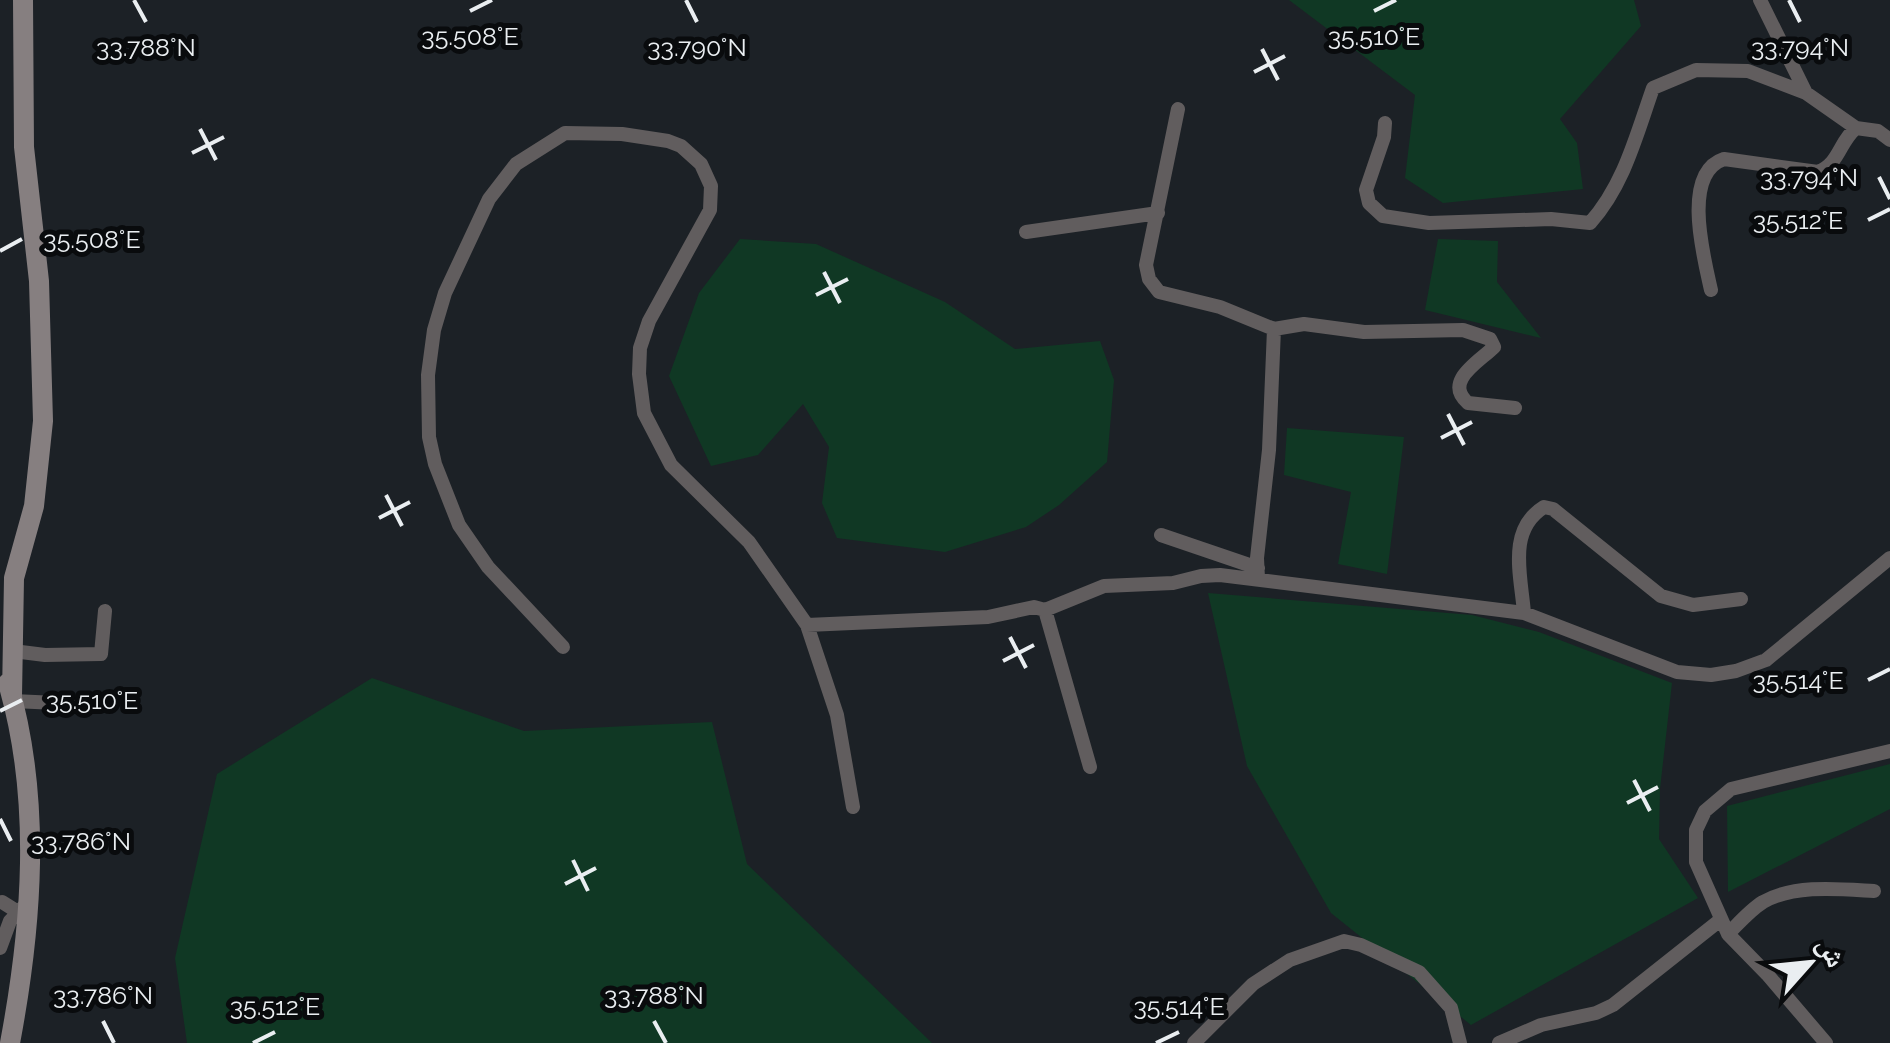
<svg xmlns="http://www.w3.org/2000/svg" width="1890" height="1043" font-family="Raleway,'Noto Naskh Arabic',sans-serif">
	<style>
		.green { fill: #103824 }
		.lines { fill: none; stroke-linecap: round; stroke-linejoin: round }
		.street { stroke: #615d5e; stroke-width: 14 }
		.secondary { stroke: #867f80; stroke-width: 20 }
		.ticks { fill: none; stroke: #eaeef1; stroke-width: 4 }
		.ticks-label { font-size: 25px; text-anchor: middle; fill: #eaeef1; stroke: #090b0d; stroke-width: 10; stroke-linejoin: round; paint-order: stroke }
	</style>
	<rect width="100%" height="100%" fill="#1c2126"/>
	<path class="green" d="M1289,0H1634L1641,26L1560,119L1577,143L1583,189L1443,203L1405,178L1415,95Z
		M740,239L816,244L945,302L1015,349L1100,341L1114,380L1107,462L1059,505L1026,527L945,552L837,538L822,503L829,447L803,404L758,455L711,466L669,376L699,293Z
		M1438,239L1498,241L1497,282L1541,338L1425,310Z
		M1287,428L1404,437L1387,574L1338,564L1351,492L1284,475Z
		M1208,593L1472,615L1539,632L1672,683L1660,789L1659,839L1698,898L1471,1025L1331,913L1247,766Z
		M372,678L524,731L712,722L747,864L932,1043H187L175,958L217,774Z
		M1890,764V809L1728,892L1727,806Z"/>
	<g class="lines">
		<path class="street" d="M1760,0L1806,93
			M1178,109L1146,265L1149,279L1159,292L1220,307L1274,329L1304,324L1364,332L1463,330L1490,339L1494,347C1479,362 1443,381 1468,403L1515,408
			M1385,123L1384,137L1366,190L1369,203L1383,216L1429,223L1551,219L1590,223C1624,185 1636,136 1653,88L1696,70L1748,71L1806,93L1856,128L1878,131L1890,140
			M1026,232L1158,213
			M1711,290C1704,258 1681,173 1724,159L1818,172C1840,163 1839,142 1856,128
			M1161,535L1258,568
			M1258,578L1257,558L1269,450L1274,329
			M1045,610L1090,767
			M1524,613C1521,575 1507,530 1544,507L1553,509L1661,596L1693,605L1741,599
			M807,625L837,715L853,807
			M563,647L488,567L459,525L435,464L429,437L428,375L434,330L445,293L489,199L516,164L565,133L622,134L668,141L681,146L701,164L711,186L710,210L649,321L640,348L639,374L644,413L671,465L749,542L807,625L988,617L1034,607L1045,610L1104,586L1173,583L1201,576L1220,575L1524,613L1677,672L1711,675L1736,671L1766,660L1890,558
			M13,651L45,655L101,654L105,611
			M13,701L79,704
			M2,902L18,912
			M1728,934C1739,923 1750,910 1763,902C1794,884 1840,889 1874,891
			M0,948L10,921L28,902
			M1194,1043L1253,984L1290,960L1344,941L1361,945L1419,972L1451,1008L1460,1043
			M1499,1043L1541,1025L1596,1013L1613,1005L1719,921
			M1826,1043L1767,974L1728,934L1696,862V830L1705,811L1731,789L1890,751"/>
		<path class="secondary" d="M8,683C42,800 32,926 10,1043
			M12,696L14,578L34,506L43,421L39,281L24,147L23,0"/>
	</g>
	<path class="ticks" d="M134,0L146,22M686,0L697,22M1789,0L1800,22M470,11L492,0M1374,11L1396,0M1262,49L1278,80M1254,72L1285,56M200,129L216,160M192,153L224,137M1879,177L1890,199M1868,220L1890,209M0,251L22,239M824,272L840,303M816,295L848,279M1448,414L1464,445M1441,438L1472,422M386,495L402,526M379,518L410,502M1010,637L1026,668M1003,661L1034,645M1868,680L1890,669M0,711L22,700M1634,780L1650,811M1627,803L1658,787M0,819L11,841M573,860L588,891M565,884L596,868M103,1021L114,1043M654,1021L666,1043M253,1043L275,1032M1156,1043L1179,1032"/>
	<g class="ticks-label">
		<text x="470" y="45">35.508°E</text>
		<text x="1374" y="45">35.510°E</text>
		<text x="146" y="56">33.788°N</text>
		<text x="697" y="56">33.790°N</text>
		<text x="1800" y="56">33.794°N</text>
		<text x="1809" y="186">33.794°N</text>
		<text x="1798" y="229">35.512°E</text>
		<text x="92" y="248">35.508°E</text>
		<text x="1798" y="689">35.514°E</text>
		<text x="92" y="709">35.510°E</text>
		<text x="81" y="850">33.786°N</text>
		<text x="103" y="1004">33.786°N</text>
		<text x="654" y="1004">33.788°N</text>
		<text x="275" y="1015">35.512°E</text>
		<text x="1179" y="1015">35.514°E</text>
	</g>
	<g transform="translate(1810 963) rotate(63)" stroke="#090b0d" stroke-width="8" paint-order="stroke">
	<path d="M0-8L18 38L0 25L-18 38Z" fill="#eaeef1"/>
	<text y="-15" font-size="28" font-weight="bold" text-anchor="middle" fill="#eaeef1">ش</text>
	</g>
</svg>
